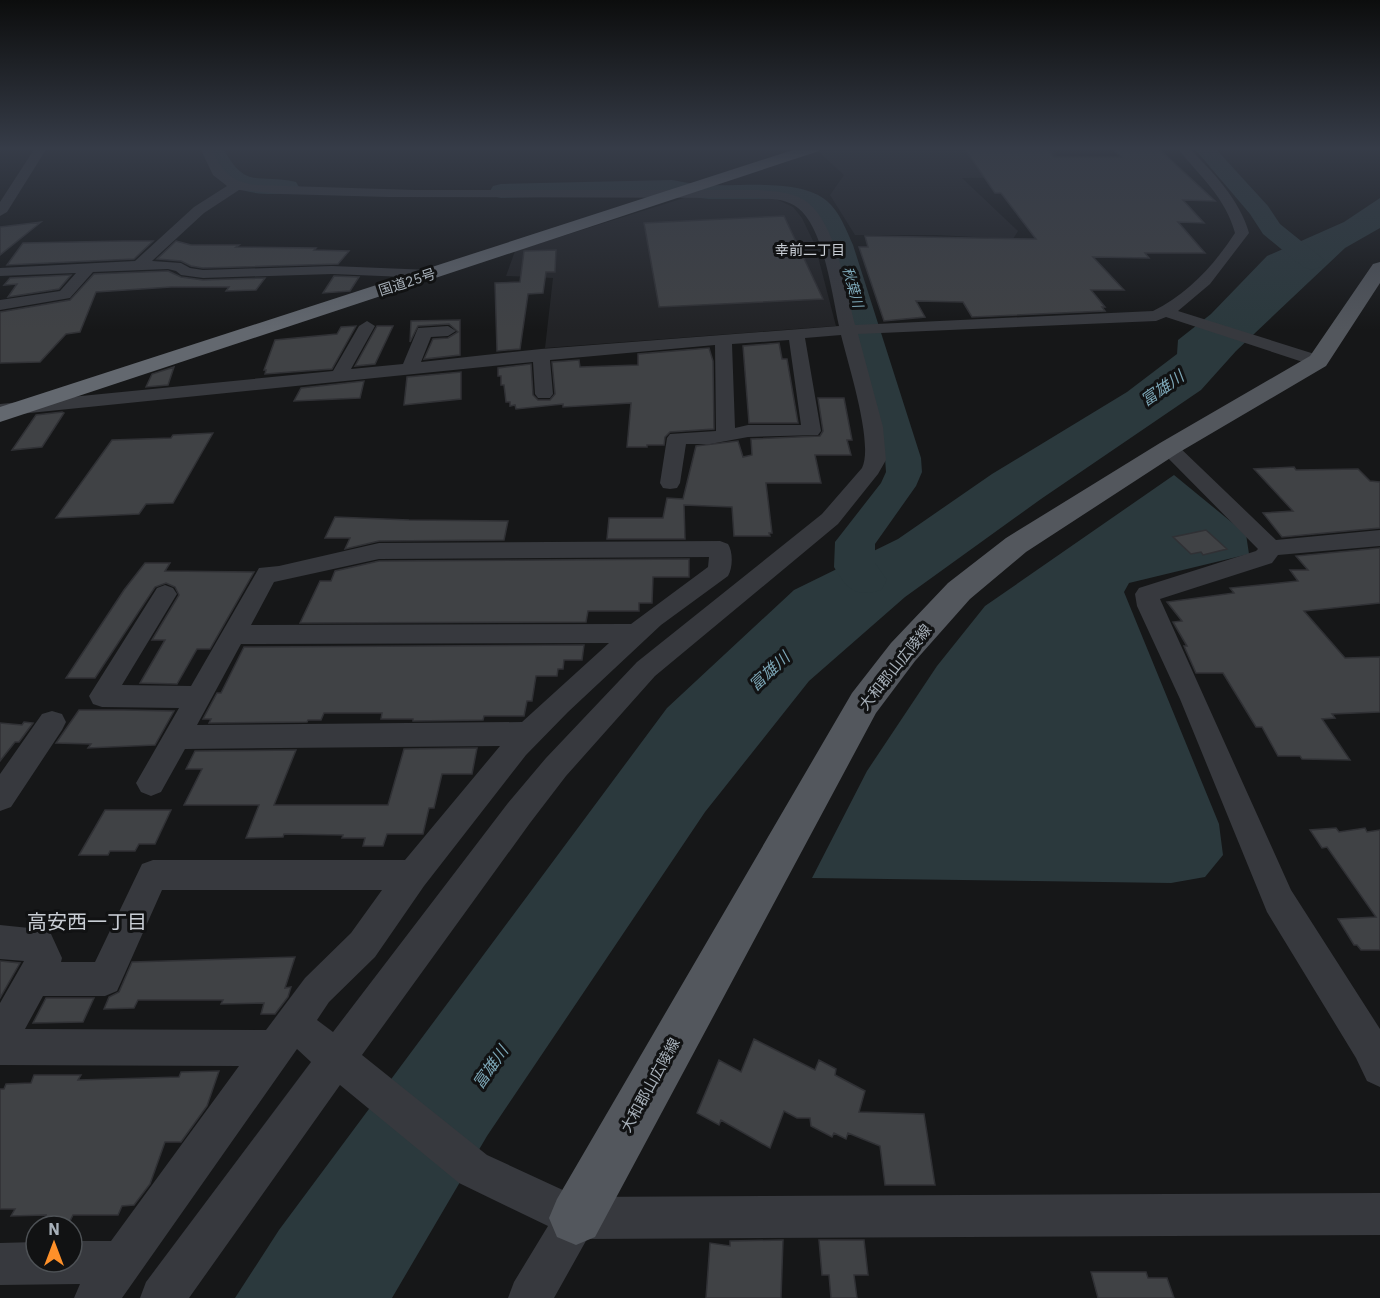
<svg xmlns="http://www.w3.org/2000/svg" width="1380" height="1298" font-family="'IBM Plex Sans','Noto Sans JP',sans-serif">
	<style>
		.built { fill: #222326 }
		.water { fill: #2b393d }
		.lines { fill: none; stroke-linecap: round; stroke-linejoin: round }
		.river { fill: #2b393d; fill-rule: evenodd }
		.building { fill: #404245; stroke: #303135; stroke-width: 1.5 }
		.minor { fill: #37393e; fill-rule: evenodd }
		.major { fill: #53575d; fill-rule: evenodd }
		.highway { fill: #63686f; fill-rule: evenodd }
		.labels { text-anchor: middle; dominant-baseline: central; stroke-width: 6; stroke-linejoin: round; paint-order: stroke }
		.far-neighbourhood-label { font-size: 14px; fill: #c9ced5; stroke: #111213 }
		.far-street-label { font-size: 14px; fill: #a7b0b9; stroke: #111213 }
		.far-water-label { font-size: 14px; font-style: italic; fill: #7ca6b6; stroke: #111213 }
		.street-label { font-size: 15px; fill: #a7b0b9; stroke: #111213 }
		.water-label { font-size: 16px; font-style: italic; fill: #7ca6b6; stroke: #111213 }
		.near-neighbourhood-label { font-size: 20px; fill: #c9ced5; stroke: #111213 }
	</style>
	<rect width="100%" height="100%" fill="#161718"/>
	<path class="built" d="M829,148H1050L1077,177L962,178L1018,231L1013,239L936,235H855L830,195L844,175L818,151Z
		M687,197H761L776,199L793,207L802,218L815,245L836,326L545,348L553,278L506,276L515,251Z"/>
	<path class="water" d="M1380,198V228L1345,248L1236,351L1201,390L1041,499L905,597L809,681L705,812L487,1136L392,1298H235L279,1230L667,708L794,590L898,539L992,474L1127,392L1177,354L1178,340L1211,314L1267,256L1344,222Z
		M1174,475L1246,534L1249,554L1129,583L1124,592L1219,824L1223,855L1205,877L1171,883L812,878L867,771L937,666L985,606Z"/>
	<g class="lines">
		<path class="river" d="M203,148H223C246,191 258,173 296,182L299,187L296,192C276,196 244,195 227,183C216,174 209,160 203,148Z
			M1194,148H1215L1268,206L1280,224L1321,257L1325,262L1321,267L1312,270L1303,267L1263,234L1250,214Z
			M672,180C684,182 697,185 709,185C742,187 801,178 827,201C840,212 846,230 853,245L921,458L922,472L916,486L875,544V563L887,580L881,590C855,598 847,589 834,567L835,542L881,483L886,472L885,458L829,245L817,219L805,206L783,199H708L672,194L501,198L493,196L490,191L493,186L501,184Z"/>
	</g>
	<path class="building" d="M964,148H1046L1054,157H1121L1112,148H1158L1215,201L1183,200L1204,223L1178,222L1205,253H1145L1149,258L1093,257L1124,290H1091L1105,307H1102L1105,311L972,317L963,302L916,301L925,317L884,321L859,247H868L865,236L1036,239L1001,193H995Z
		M784,216L823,299L659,307L644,223Z
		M41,222L0,255V227Z
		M123,241H153L134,259L7,265L23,243Z
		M176,241L191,245H239L236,247L316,248L314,250L349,251L338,264L203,268L191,266L181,261L157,259Z
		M556,250L555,272H546L543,293L528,294L520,349L497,351L495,283L520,282L524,251Z
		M168,271L181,277L203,280L265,278L256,290L226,291L229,287H171L96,292L80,332L66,334L40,362L0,363V312L70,300L94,274Z
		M71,275L59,289L8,297L17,284L4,285L10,278Z
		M334,276L359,277L350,291L323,293Z
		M460,320V355L424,359L433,339L448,338L458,332L449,324L418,326L410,342L411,321Z
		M356,326L332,369L265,374L266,370H264L275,340L337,334L341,327Z
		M377,326H393L375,364L355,366Z
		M779,343L782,359H787L798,423H749L743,346Z
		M709,348L713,361L714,429L670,432L665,437L664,445H647V447H627L631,403L563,407V404L516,409L515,405L510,406V402H506L504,385H501V376H498V368L531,364L533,395L538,400H550L555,394L552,362L579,360L580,367L638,365V354Z
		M174,367L168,385L146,387L152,374Z
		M461,372V399L404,405L407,377Z
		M364,381L360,398L294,401L301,388Z
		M818,398H844L852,440H847L851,455H815L821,483H766L772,533H769L770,536H734L732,507L684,505L685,539H607L609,518H663L667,498L683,499L696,446L738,441L743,457L752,455L751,439L820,436L823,431Z
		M62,412L64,413L42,447L12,450L36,415Z
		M213,433L173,503L146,504L139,514L56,518L112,440L171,438L173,435Z
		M1294,467L1296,470L1358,469L1370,481L1380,482V528L1282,537L1263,513L1293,511L1254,469Z
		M335,517L409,520L508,521L504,540L379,541L345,549L350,538H325Z
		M1206,530L1227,549L1203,555L1201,552L1191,554L1173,537Z
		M1380,548V603L1304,611L1345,658L1380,657V712L1332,714L1335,718L1322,719L1350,760L1302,759L1300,756H1278L1262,727H1256L1223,673H1196L1184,646H1187L1173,622L1182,621L1167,602L1234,593L1230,588L1298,581L1290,570H1308L1296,556Z
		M689,559V577H653L652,603H639V611H588L586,622L300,623L320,581H331L335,571L379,561Z
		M145,563H170L165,571L254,572L210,649H197L177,684L140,683L165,640H152L179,595L175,587L166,583L155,587L95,678H66L124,590Z
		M584,645L582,660H564L563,669H558L557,676H536L532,701H527L524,716H484L483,720L413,721V719H381L382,713H324L321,720H308L307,722L209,723L211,719H203L217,693H221L244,647Z
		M79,710H124L174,711L155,745L88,748L91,744L56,743Z
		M24,722L33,723L19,742H15L0,761V723L22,725Z
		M477,748L472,774H442L434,808H429L423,834H387L383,846H363L365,838H342L343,835L284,834L283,837L246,838L259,805H184L202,769H186L195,751L296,750L274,805H388L404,749Z
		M105,810H171L155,844H139L135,851H110L108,855H79Z
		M1336,828L1339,832L1365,828L1367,832L1380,830V950H1361L1357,945H1354L1338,919L1376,917L1327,847L1322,848L1310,830Z
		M295,957L285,988L291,987L288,997L275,1014H261L264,1003L221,1004L223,1000H138L134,1008L104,1009L109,997L119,992L132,962Z
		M0,961L20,963L0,998Z
		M46,998H94L83,1022L33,1023Z
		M754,1039L815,1070L819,1060L836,1069L835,1075L865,1091L859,1112L924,1114L935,1185H885L880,1146L848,1133L846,1139L834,1133L832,1137L811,1126L810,1118H797L784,1111L770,1148L721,1120L719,1125L697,1113L719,1060L741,1072Z
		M219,1071L207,1106L181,1142H165L150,1184L134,1205L122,1206L118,1215H73L70,1221L43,1222L46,1215L11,1216L15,1209H0V1089H4L6,1084L31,1083L34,1075H81L78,1080L179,1077L181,1072Z
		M783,1240L781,1298H706L710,1243L730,1246V1241Z
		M819,1240H864L868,1275H854L857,1298H831L829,1275H822Z
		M1091,1272H1146L1148,1278H1167L1174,1298H1098Z"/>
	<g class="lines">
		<path class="minor" d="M35,148H47L7,212L0,216V202Z
			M200,148H212C221,171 230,181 255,185L416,190H758C773,191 791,192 804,200C836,220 846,291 855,325L1153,311C1188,294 1214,265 1235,233C1226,198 1199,175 1177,148H1189C1213,172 1240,200 1249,233L1210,284L1178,311L1324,357L1327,361L1324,365H1312L1166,317L1156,321L858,334L883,427L886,460L878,474L838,524L655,676L566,776L530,823L362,1055L487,1155L578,1197L1380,1193V1235L587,1239L554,1298H508L514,1282L548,1226L459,1183L340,1085L189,1298H140L146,1282L311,1062L297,1049L122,1298H74L80,1284L0,1285V1243L36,1242V1262H72V1241H111L239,1066L0,1065V1003L24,961L0,959V925L39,929L51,934L62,958L61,962H95L142,864L153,860H405L500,746L185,749L161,792L151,796L141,792L136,783L179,708L102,707L93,704L89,696L157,588L165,585L173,588L177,594L122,685L191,686L259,568L279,566L379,543L720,541L728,544C733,552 733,567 728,576L661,625L568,712L526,755L424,886L375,957L329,1002L317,1020L333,1032L508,803L546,758L637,662L822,514L862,468C874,444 848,364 841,335L805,338L821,431L818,435L748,437L710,444H686L680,483L677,488L670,489L663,488L660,483L667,438L670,434L716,431L715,345L550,360L553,394L550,398H538L535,394L533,362L0,416V404L333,371L359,326L367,321L375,326L351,369L403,364L418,328L448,326L456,331L448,336L431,337L421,362L541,349L839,326C832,295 824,228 798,208C787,199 772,199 758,198L389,197L282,194L239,190L204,213L152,261L181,263L190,268L203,270L332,266L430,270L437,274L430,278L332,274L203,278L181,275L176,271L168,269L93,272L70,298L0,310V300L60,291L76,273L0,276V268L135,261L194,207L227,186L213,175ZM789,340L801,425H748L735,428L732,344ZM709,557L708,567L631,624L251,625L274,582L379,559ZM609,643L522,722L197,725L241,644ZM162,890H382L351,933L305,978L266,1030L25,1029L43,996H105L117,991Z
			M1169,442L1176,444L1276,540L1380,530V546L1278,555L1272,563L1160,599L1291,890L1380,1029V1087L1367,1081L1356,1058L1267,912L1180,699L1137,606L1135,594L1139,588L1256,551L1258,549L1162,452L1159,448L1162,444Z
			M52,711L62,714L66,722L62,730L11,807L0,811V774L42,714Z"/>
		<path class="major" d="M1380,262V283L1326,366L1178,453L1026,552L970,599L915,661L876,713L595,1237L576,1245L557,1237L549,1218L557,1199L852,693L891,643L948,583L1006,538L1160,443L1310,356L1373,264Z"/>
		<path class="highway" d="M799,148H821L819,151L0,422V407Z"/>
	</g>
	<linearGradient id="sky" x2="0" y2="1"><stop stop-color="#0c0d0d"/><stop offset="0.45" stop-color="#363c48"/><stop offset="1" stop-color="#363c48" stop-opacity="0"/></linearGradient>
	<rect width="1380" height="330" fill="url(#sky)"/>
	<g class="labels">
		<g class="far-neighbourhood-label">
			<text x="810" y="250">幸前二丁目</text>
		</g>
		<g class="far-street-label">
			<text transform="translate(407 282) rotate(-18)">国道25号</text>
		</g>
		<g class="far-water-label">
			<text transform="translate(853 287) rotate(74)">秋葉川</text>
		</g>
		<g class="street-label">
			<text transform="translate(895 667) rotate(-51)">大和郡山広陵線</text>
			<text transform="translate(650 1085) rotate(-61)">大和郡山広陵線</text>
		</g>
		<g class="water-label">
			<text transform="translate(1162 388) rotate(-35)">富雄川</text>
			<text transform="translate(769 671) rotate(-43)">富雄川</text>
			<text transform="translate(490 1067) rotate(-55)">富雄川</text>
		</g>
		<g class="near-neighbourhood-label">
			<text x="87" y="921">高安西一丁目</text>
		</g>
	</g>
	<g transform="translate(54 1244)"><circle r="28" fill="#111213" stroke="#4d5155" stroke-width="1.5"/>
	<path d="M0-4.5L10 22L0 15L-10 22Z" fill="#fe9029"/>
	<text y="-9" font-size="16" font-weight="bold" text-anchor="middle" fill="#a7b0b9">N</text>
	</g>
</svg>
